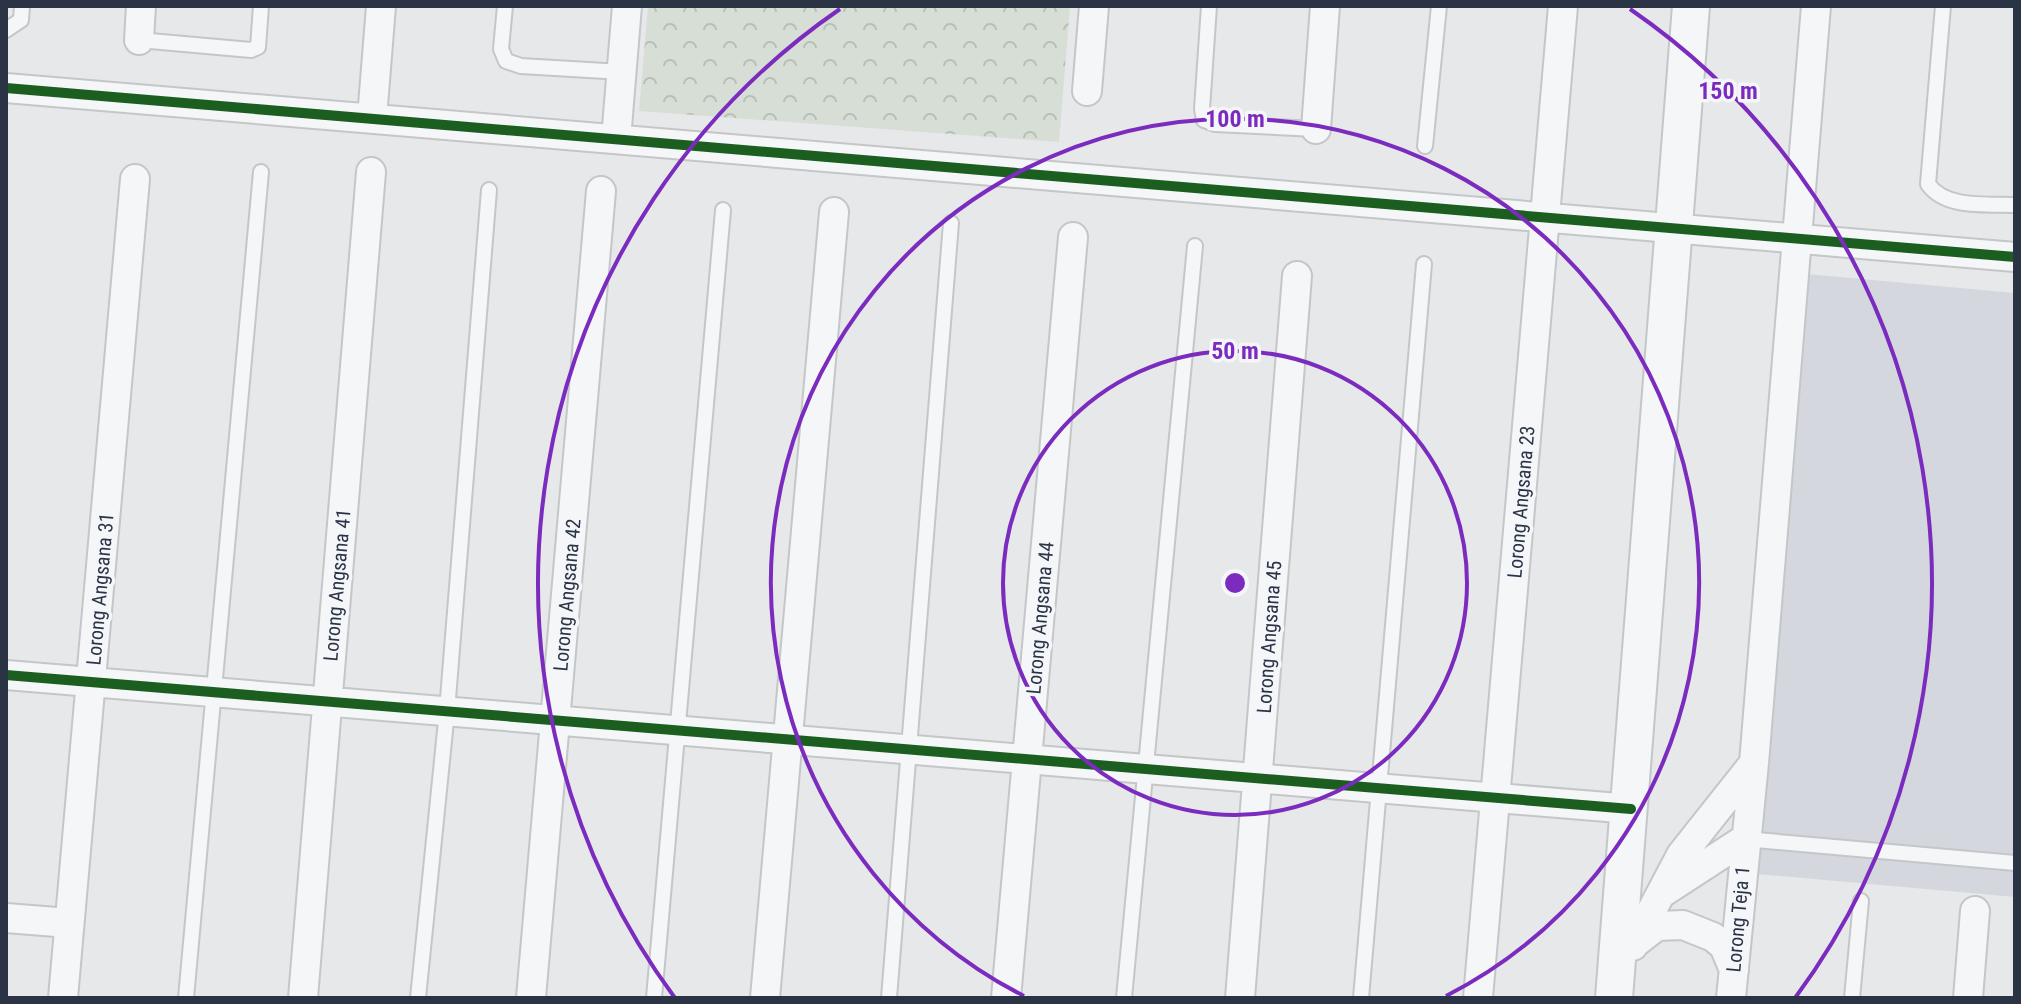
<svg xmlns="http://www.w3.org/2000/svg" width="2021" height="1004" font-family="'Roboto Condensed',sans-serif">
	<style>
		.built { fill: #d4d7dd }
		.forest { fill: url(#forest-crowns) }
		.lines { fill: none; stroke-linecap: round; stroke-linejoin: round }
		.service-casing { stroke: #c4c6c8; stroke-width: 18 }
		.minor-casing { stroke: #c4c6c8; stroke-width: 32 }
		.tertiary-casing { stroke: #c4c6c8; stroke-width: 40 }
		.service { stroke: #f5f6f7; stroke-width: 14 }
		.minor { stroke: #f5f6f7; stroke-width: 28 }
		.tertiary { stroke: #f5f6f7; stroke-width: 36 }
		.cycleway-casing { stroke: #f4f6f9; stroke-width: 15 }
		.cycleway { stroke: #1b5e20; stroke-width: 10 }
		.ring { fill: none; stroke: #7b2cbf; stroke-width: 4 }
		.labels { text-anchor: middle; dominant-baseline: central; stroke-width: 7; stroke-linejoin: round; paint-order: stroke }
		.street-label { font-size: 20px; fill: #2b3445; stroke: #f4f6f9 }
		.centre { fill: #7b2cbf; stroke: #f4f6f9; stroke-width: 4 }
		.ring-label { font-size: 24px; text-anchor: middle; font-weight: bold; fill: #7b2cbf; stroke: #f4f6f9; stroke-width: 7; stroke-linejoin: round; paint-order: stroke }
	</style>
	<defs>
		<pattern id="forest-crowns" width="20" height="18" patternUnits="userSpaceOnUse" patternTransform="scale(2)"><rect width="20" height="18" fill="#d6ded6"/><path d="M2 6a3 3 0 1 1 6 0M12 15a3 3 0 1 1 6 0" fill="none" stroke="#b8bfb9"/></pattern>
	</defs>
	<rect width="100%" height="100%" fill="#e6e8ea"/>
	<path class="built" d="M1796,273L2015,293V897L1746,873Z"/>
	<path class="forest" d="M648,6H1070L1059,142L639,111Z"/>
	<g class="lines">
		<defs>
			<path id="service" d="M505,6L501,49L506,61L521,66L622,72
				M1209,6L1202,109L1204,120L1215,124L1316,129
				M1943,6L1928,184C1945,209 1987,204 2015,205
				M6,30L21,20L22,6
				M139,40L251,50L258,47L261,6
				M1425,146L1439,6
				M1745,839L2015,863
				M186,998L261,172
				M418,998L447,711L489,190
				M654,998L723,210
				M889,998L951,223
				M1124,998L1195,246
				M1361,998L1424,264
				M1852,998L1861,901"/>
			<path id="minor" d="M139,40L141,6
				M6,88L2015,257
				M1087,91L1094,6
				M372,118L381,6
				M1316,129L1325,6
				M616,139L627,6
				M6,675L1631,809
				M1662,893L1745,839
				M6,918L69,923
				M1635,943L1657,926L1683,925L1713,937L1724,946L1734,970
				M1633,946L1681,855L1754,763
				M63,998L135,179
				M303,998L371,172
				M531,998L601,191
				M765,998L834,212
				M1006,998L1073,237
				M1240,998L1297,276
				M1478,998L1563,6
				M1731,998L1754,763L1816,6
				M1968,998L1975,911"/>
			<path id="tertiary" d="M1614,998L1691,6"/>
		</defs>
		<use href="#service" class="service-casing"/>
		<use href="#minor" class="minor-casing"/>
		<use href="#tertiary" class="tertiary-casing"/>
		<use href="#service" class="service"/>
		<use href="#minor" class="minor"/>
		<use href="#tertiary" class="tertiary"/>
		<defs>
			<path id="cycleway" d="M6,88L2015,257
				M6,675L1631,809"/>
		</defs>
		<use href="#cycleway" class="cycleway-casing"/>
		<use href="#cycleway" class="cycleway"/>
	</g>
	<g class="ring">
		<circle cx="1235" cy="583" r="232"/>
		<path d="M1024 996A464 464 0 1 1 1446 996"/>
		<path d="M675 998A697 697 0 0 1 840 9M1630 9A697 697 0 0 1 1795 998"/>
	</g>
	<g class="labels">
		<g class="street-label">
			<text transform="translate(1521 502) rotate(-85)">Lorong Angsana 23</text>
			<text transform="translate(337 585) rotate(-85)">Lorong Angsana 41</text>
			<text transform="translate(100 589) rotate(-85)">Lorong Angsana 31</text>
			<text transform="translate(567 595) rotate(-85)">Lorong Angsana 42</text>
			<text transform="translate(1040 618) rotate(-85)">Lorong Angsana 44</text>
			<text transform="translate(1269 637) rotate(-86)">Lorong Angsana 45</text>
			<text transform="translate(1738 919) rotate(-85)">Lorong Teja 1</text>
		</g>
	</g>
	<circle cx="1235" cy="583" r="12" class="centre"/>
	<g class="ring-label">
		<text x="1728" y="99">150 m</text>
		<text x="1235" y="127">100 m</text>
		<text x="1235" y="359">50 m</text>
	</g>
	<rect width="2021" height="1004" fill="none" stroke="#2b3445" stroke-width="16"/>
</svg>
